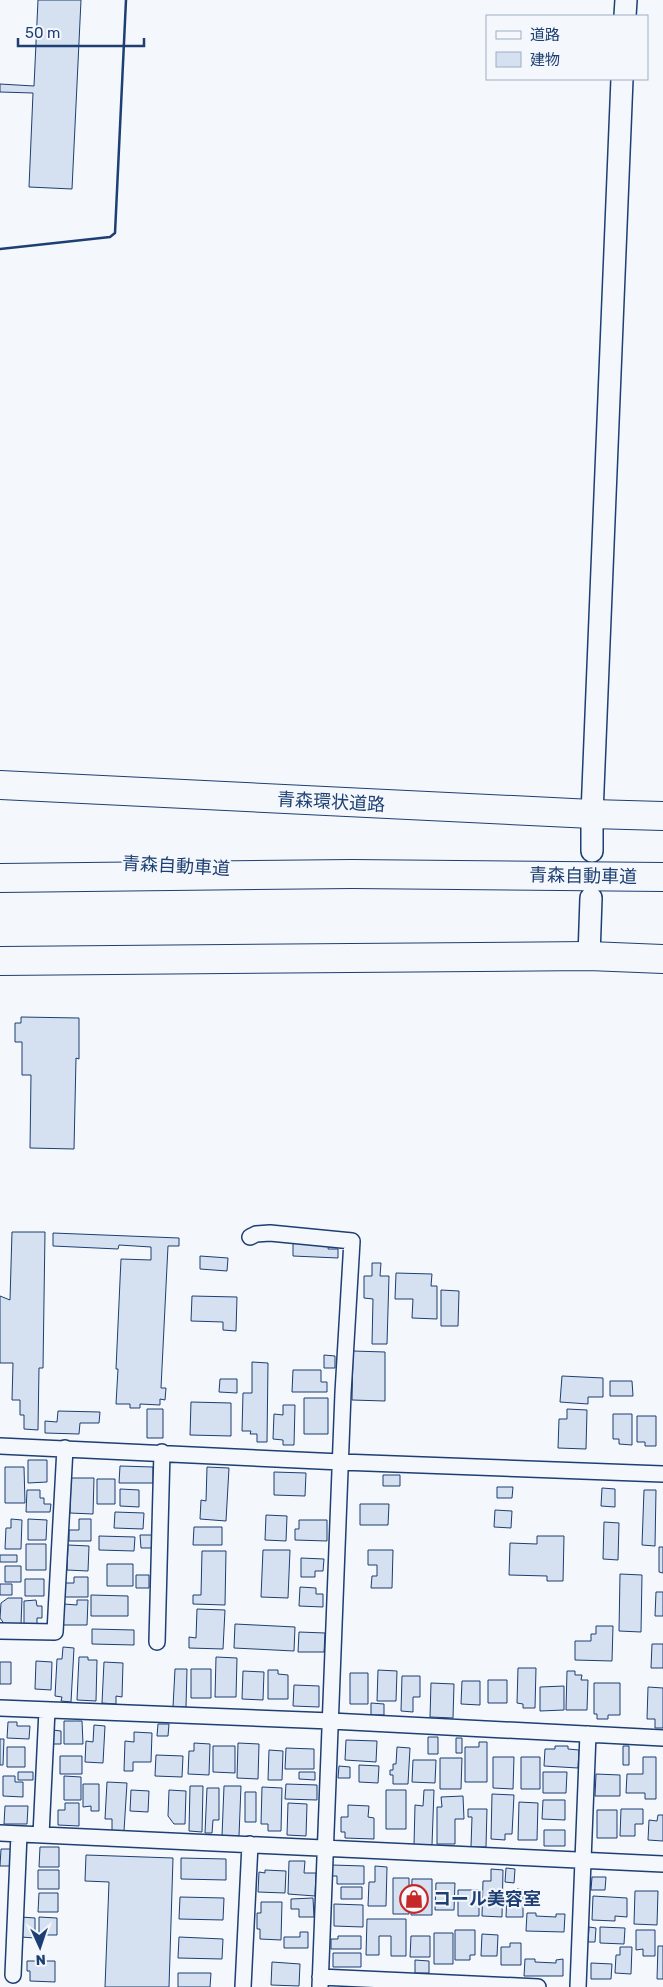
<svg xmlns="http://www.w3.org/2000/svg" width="663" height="1987" font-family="Rubik,'Noto Sans JP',sans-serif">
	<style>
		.building { fill: #d5e0f0; stroke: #1d3f73 }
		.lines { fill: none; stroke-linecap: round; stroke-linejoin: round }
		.street-casing { stroke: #1d3f73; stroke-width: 18 }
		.secondary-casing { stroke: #1d3f73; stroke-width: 24 }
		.highway-casing { stroke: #1d3f73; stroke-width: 30 }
		.street { stroke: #f4f7fb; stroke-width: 15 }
		.secondary { stroke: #f4f7fb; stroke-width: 21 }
		.highway { stroke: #f4f7fb; stroke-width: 28 }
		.wall { stroke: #1d3f73; stroke-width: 2.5 }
		.labels { text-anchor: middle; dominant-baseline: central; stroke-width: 4; stroke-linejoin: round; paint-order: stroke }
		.street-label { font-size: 18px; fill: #1d3f73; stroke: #f4f7fb }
		.poi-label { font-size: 18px; font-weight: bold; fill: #1d3f73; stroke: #f4f7fb; text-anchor: start }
	</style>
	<rect width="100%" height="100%" fill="#f4f7fb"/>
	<path class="building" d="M38,0H81L72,189L29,187L33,93L0,92V84L34,86Z
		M21,1017L79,1018V1059L76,1058L74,1149L30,1148L31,1075H22V1042H15V1023H21Z
		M12,1232H45L43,1368H39L38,1430L24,1429V1415H20V1400H12L13,1363H0V1296L10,1300Z
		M53,1233L179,1238V1246H168L161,1388H166L165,1400L160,1399V1405L140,1404V1408H130V1404H116L118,1369H116L121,1259L151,1260V1247L119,1245L118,1249L53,1246Z
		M293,1243L329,1244L328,1249H338V1258L293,1256Z
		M200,1256L228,1258L227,1271L200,1269Z
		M372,1263H381L380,1276H389L387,1344H372L373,1299L364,1298V1276H372Z
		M396,1273L432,1274L431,1286H437V1319L412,1318L413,1299H395Z
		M441,1290L459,1291L458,1326H441Z
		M192,1296L237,1297L236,1331L223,1330V1322L191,1321Z
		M353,1351L385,1352V1401L352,1400Z
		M324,1355L335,1356V1368H324Z
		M252,1362L268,1363L267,1442H257V1434H250L251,1431H242L243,1393H252Z
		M293,1370H321V1382H327V1392H292Z
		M562,1376L603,1378V1397H588V1404L560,1402Z
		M220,1379H237V1393L219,1392Z
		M610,1381H632L633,1396H610Z
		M304,1398H328V1434H304Z
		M191,1402L231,1403V1436L190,1435Z
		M283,1405H295L294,1445H283V1440L273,1439L274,1414L283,1415Z
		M147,1409H163V1438H147Z
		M567,1409L587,1410L586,1449L558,1448L559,1419H567Z
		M58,1411L100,1412L99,1423H80L79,1434L45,1433V1421L57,1422Z
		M613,1414H632V1445L619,1444V1439H613Z
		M637,1416H656V1446H645V1442H637Z
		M28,1460H47V1482L28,1483Z
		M120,1466L153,1467V1483H119Z
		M5,1467H24L25,1503H5Z
		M207,1467L229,1468L226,1521L200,1519L201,1500L206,1501Z
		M274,1472L306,1473L305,1496L274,1495Z
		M383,1475H400V1486H383Z
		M71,1478H94L93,1514L70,1513Z
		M97,1479H115V1504H97Z
		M497,1487H513L512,1498H497Z
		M602,1488L615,1489V1507L601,1506Z
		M120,1489L139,1490V1507L120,1506Z
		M27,1490H40V1498H44V1504H51L50,1512H26Z
		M644,1490H656L655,1546L642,1545Z
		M360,1504H389L388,1525H360Z
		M495,1510L512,1511L511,1528L494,1527Z
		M115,1512L144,1513L143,1529L114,1528Z
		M266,1515L287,1516L286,1541L265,1540Z
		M11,1519L22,1520L21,1549H5L6,1528H11Z
		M28,1519L47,1520L46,1540H28Z
		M79,1519H91V1541H69V1530H79Z
		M299,1520H327V1541L295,1540V1529H299Z
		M604,1522L619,1523L618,1560L603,1559Z
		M194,1527H222V1545H193Z
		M140,1535H153V1548H141Z
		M99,1536L135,1537L134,1551L99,1550Z
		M537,1536H564L563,1581H547V1576L509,1575L510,1543L537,1544Z
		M26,1544H46V1570H26Z
		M68,1545L89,1546L88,1571L67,1570Z
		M659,1547H663V1573L659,1572Z
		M263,1550H290L288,1598L261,1597Z
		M368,1550H393L392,1588H371L372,1576H377V1565H368Z
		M202,1551H226L225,1605L193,1604V1595H201Z
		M0,1555H17V1562H0Z
		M301,1558L324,1559L323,1571H315V1577H301Z
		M107,1564H133V1586H107Z
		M5,1566H21V1582H5Z
		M620,1574L642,1575L641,1632L619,1631Z
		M136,1575H149V1588H136Z
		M74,1577H88V1597H65V1583H74Z
		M25,1579H44V1596H25Z
		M0,1584H12V1595H0Z
		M300,1587L316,1588V1594H323V1607L299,1606Z
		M656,1592H663V1616H655Z
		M91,1595L128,1596V1616H91Z
		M8,1598H22L21,1625H5L0,1618L1,1603Z
		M36,1600L37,1606H42V1618H37V1624H24V1601Z
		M77,1600H88L87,1625H63L64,1604L77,1605Z
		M197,1609L225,1610L223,1649L189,1648V1637L196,1638Z
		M235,1624L295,1627L294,1651L234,1648Z
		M596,1626H613L612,1661L575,1660V1641H591V1634H596Z
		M92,1629L134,1630V1645L92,1644Z
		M299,1632L325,1633L324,1652H298Z
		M652,1644H663V1668H651Z
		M63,1647L74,1648L71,1702L61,1701L62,1697L55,1696L57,1659H62Z
		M79,1657H88V1660H97L96,1701L77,1700Z
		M216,1657L237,1658L236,1697H215Z
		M36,1661L52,1662L51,1690L35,1689Z
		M0,1662H11V1684H0Z
		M104,1662L123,1663L122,1697L116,1696V1704L102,1703Z
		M518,1668H536L535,1708H523V1704L517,1703Z
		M175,1669H187L186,1707H173Z
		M191,1669H211V1698H191Z
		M268,1670H278V1674L288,1675V1699H268Z
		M378,1670L397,1671L396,1701H377Z
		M243,1671L264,1672L263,1700L242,1699Z
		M567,1671H575V1675H582L581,1680H588L587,1710H566Z
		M350,1673H368V1704H350Z
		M402,1676H420V1697H413V1712L401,1711Z
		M488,1680H507V1703H488Z
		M462,1681H480V1705L461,1704Z
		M431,1683L454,1684L453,1718L430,1717Z
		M594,1683H620V1715H608V1719H597V1714H594Z
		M294,1685L319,1686V1707L293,1706Z
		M564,1686V1710L540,1711V1687Z
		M648,1687L663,1688V1728H655V1719H647Z
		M371,1703L384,1704V1715H371Z
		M64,1721H82L83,1744H64Z
		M8,1722H17V1726H30L29,1739L7,1738Z
		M158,1724H169L168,1736H157Z
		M94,1725L105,1726L103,1763L85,1762L86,1741L93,1742Z
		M53,1730L61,1731V1744H53Z
		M134,1732L152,1733L151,1762H133V1771H124L125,1741L134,1742Z
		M428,1737H438V1754H428Z
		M456,1738H462V1753H456Z
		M0,1739H4L3,1765H0Z
		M346,1740L377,1741L376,1762L345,1760Z
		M479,1742H487V1782H465V1747H479Z
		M194,1743L210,1744L209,1775L188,1774L189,1751H194Z
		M238,1743L259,1744L258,1779L237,1778Z
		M213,1746H235V1773L213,1772Z
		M555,1746H568V1749L579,1750L578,1768L544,1766L545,1749H555Z
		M623,1746H629V1765H623Z
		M7,1747H25V1767H7Z
		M397,1747L410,1748L408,1784H393V1775H390V1770H393V1764H396Z
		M286,1748L314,1749V1769H285Z
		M269,1750L283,1751L282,1780H268Z
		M156,1755L183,1756L182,1777L155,1776Z
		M60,1756H82V1774H60Z
		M493,1757H514L513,1789L493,1788Z
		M521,1757H540V1789H521Z
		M643,1757H656V1799H645V1793H626L627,1774H643Z
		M440,1758H462L461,1789H440Z
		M413,1760H436L435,1783L412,1782Z
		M359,1765L379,1766L378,1783L359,1782Z
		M339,1766L350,1767V1778H338Z
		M18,1772H33V1780H18Z
		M299,1772H315V1780L299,1779Z
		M543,1772H567L566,1793H543Z
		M596,1774L620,1775V1796H595Z
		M3,1776H15V1782H23V1797L3,1796Z
		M64,1776L81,1777V1800H64Z
		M107,1782L127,1783L124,1831H112V1819H105Z
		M83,1784H99V1811H91V1806L83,1807Z
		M286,1784L317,1785V1800L285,1799Z
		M190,1786H203L202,1832L189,1831Z
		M224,1786H241L239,1836H222Z
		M262,1787L282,1788L281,1831H268V1824H261Z
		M207,1788H219V1820H213L212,1833H205Z
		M131,1790L149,1791L148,1812L130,1811Z
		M169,1790L186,1791L185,1824H174L168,1816Z
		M386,1790H406V1829H386Z
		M424,1790H434L432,1845H414L415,1805L423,1806Z
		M245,1792H256V1822H245Z
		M492,1794L514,1795L512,1834H505V1840L491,1839Z
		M463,1796L464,1819H455V1844H437V1807H442L441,1797Z
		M543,1800H565V1820L542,1819Z
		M519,1802L538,1803L537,1840H518Z
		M65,1803H79V1826L58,1825V1810H65Z
		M288,1803L307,1804L306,1836L287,1835Z
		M348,1805L369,1806L368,1817L374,1818V1839L345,1838V1832H341V1817H348Z
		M5,1806H28L27,1824H4Z
		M468,1809H487L486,1847H471L472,1817H468Z
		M621,1809H643V1824H635V1836H620Z
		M597,1810H617V1838H597Z
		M658,1815H663V1841L648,1840L649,1820L657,1821Z
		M544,1830H565V1846H544Z
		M40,1847H59V1867H39Z
		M1,1849H11V1866H0Z
		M86,1855L173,1858L169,1987H105L109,1882L85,1881Z
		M181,1858L226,1859V1880L181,1879Z
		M289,1861H305L304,1873H316L315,1896L288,1894Z
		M332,1865L364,1866V1884H337V1876H332Z
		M375,1866L387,1867L386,1906H368L369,1882H375Z
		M506,1868L515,1869L514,1883L505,1882Z
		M491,1869L503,1870L502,1917L482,1916L483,1881H491Z
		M38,1870H59V1889H38Z
		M265,1870L286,1871L285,1893L258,1892L259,1872L265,1873Z
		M592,1877H606L605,1890H591Z
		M393,1878H409V1914H393Z
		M412,1879H432V1915H411Z
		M436,1883H455L454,1910H435Z
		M341,1887H362V1899H341Z
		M517,1889L523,1890V1917H506L507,1893H517Z
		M458,1890H479V1916H458Z
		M635,1891H658L657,1925L634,1924Z
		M39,1893H58V1912H38Z
		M593,1896L627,1898V1917L615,1916V1921L592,1920Z
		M180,1897L224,1898L223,1920L179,1919Z
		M313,1898L314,1917H299V1909H291V1899Z
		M261,1902H282L281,1940L260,1939V1929H257V1913H261Z
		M334,1904L363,1905V1927L334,1926Z
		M527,1913H536V1916L556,1917V1914H565L564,1932L526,1931Z
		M21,1917L35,1918V1938L21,1937Z
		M39,1917L57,1918V1935H39Z
		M367,1919H406V1956H391V1936H379V1955H366Z
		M589,1927L596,1928L595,1942H588Z
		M600,1927L625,1928L624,1944L600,1943Z
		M455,1930H475V1955H470V1960H455Z
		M636,1930H655V1956H643V1949L636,1950Z
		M300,1932H308V1948H284V1937H300Z
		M434,1933H453V1964H434Z
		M482,1934L498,1935L497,1956H481Z
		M338,1936H361V1949H331V1939H338Z
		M411,1936H430V1957H410Z
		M179,1937L223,1939L222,1959L178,1958Z
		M510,1943H521V1965H501V1947H510Z
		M658,1946H663V1979H657Z
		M620,1947H632L631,1974L615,1973L616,1955H620Z
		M333,1953H361V1967H333Z
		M525,1959H535V1962L556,1963V1960L563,1959V1976H524Z
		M415,1960L429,1961V1973H415Z
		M27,1961H55V1982L30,1981V1971H27Z
		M272,1962L300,1964L299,1986L271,1985Z
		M591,1963L612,1964L611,1979H591Z
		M178,1973H211L210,1987H178Z"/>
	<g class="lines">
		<defs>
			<path id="street" d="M250,1237L256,1234L270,1233L352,1241L343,1393L320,1987
				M0,1446L341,1462L663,1474
				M0,1631L55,1632L65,1448
				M157,1642L162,1452
				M0,1708L331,1721L663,1738
				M0,1833L663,1864
				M41,1835L47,1710
				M13,1975L19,1834
				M320,1977L538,1987
				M243,1987L250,1844
				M578,1987L588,1734"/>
			<path id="secondary" d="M625,16L626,0
				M592,851V814L622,79
				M589,956L591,898"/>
			<path id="highway" d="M0,785L592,814L663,816
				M0,878L352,874L663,877
				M0,961L589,956L663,959"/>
		</defs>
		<use href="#street" class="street-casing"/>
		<use href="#secondary" class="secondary-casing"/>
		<use href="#highway" class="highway-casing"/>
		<use href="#street" class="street"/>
		<use href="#secondary" class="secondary"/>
		<use href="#highway" class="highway"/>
		<path class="wall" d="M0,249L110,237L115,233L126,0"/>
	</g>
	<defs>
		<symbol id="shop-ring" viewBox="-11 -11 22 22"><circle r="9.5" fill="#f4f7fb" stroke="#c62828" stroke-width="1.5"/><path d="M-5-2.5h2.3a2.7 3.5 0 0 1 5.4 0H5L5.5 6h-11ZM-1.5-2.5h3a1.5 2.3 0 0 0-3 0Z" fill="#c62828"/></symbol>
	</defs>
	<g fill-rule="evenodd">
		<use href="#shop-ring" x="398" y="1883" width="32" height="32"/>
	</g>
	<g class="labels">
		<g class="street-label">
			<text transform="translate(331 802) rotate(3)">青森環状道路</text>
			<text transform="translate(176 866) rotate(3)">青森自動車道</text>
			<text transform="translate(583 876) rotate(1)">青森自動車道</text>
		</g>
		<g class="poi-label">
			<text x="433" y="1899">コール美容室</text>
		</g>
	</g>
	<rect x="486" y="15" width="162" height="65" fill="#f4f7fb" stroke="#9eadc5"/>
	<rect x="496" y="31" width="25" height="8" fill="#f4f7fb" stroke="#9eadc5"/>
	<text x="530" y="40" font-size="15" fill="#1d3f73">道路</text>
	<rect x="496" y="52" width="25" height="15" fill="#d5e0f0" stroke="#9eadc5"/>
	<text x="530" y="65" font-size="15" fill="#1d3f73">建物</text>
	<g transform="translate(40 1947) rotate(177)" stroke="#f4f7fb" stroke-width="4" paint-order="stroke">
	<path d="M0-4L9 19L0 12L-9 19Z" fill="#1d3f73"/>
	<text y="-8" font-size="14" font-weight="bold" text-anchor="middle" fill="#1d3f73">N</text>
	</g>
	<path d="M18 38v8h126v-8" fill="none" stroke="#1d3f73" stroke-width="2.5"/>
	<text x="25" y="38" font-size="15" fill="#1d3f73" stroke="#f4f7fb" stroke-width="4" paint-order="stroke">50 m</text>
</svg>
